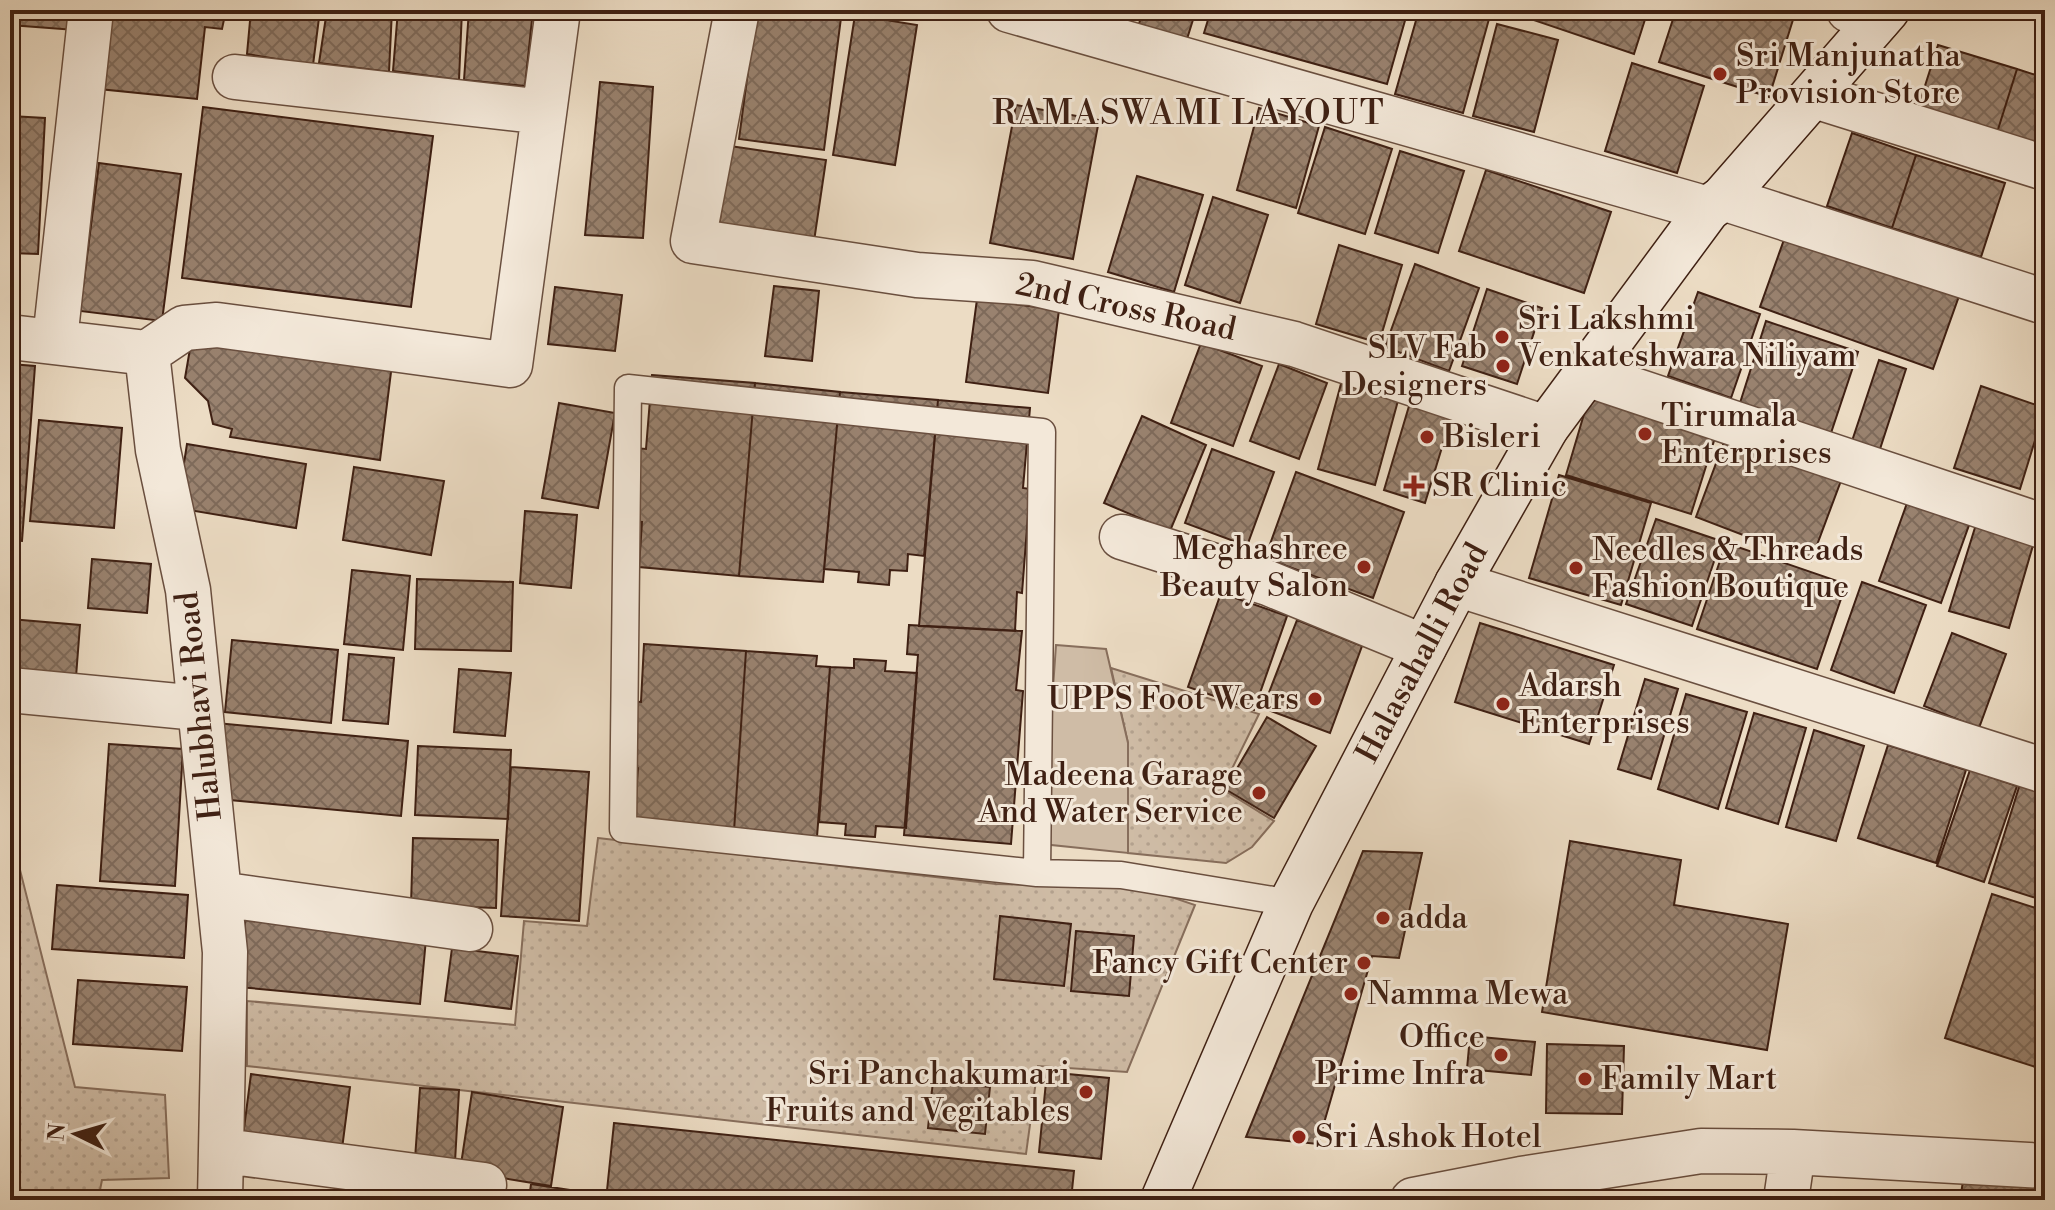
<svg xmlns="http://www.w3.org/2000/svg" width="2055" height="1210" font-family="'Libre Bodoni',serif">
	<style>
		.grass { fill: url(#grass-dots); stroke: #876e5c; stroke-width: 2 }
		.park { fill: #cfbca6; stroke: #876e5c; stroke-width: 2 }
		.building { fill: url(#building-cross-hatch); stroke: #3f2013; stroke-width: 2 }
		.lines { fill: none; stroke-linecap: round; stroke-linejoin: round }
		.lane-casing { stroke: #6a4f3f; stroke-width: 29 }
		.street-casing { stroke: #6a4f3f; stroke-width: 47 }
		.secondary-casing { stroke: #3f2013; stroke-width: 47 }
		.lane { stroke: #f3e8d9; stroke-width: 26 }
		.street { stroke: #f3e8d9; stroke-width: 44 }
		.secondary { stroke: #f3e8d9; stroke-width: 44 }
		.poi-dot { fill: #8f2418; stroke: #f3e8d9; stroke-width: 3 }
		.labels { text-anchor: middle; dominant-baseline: central; stroke-width: 6; stroke-linejoin: round; paint-order: stroke }
		.poi-label { font-size: 32px; fill: #3f2013; stroke: #f3e8d9; text-anchor: start }
		.street-label { font-size: 32px; fill: #3f2013; stroke: #f3e8d9 }
		.neighbourhood-label { font-size: 34px; letter-spacing: 2px; fill: #3f2013; stroke: #f3e8d9 }
	</style>
	<defs>
		<pattern id="grass-dots" width="8" height="8" patternUnits="userSpaceOnUse" patternTransform="scale(2)"><rect width="8" height="8" fill="#cfbca6"/><path d="M2 2h.1M6 6h.1" fill="none" stroke="#b3a18e" stroke-width="1.8" stroke-linecap="round"/></pattern>
		<pattern id="building-cross-hatch" width="8" height="8" patternUnits="userSpaceOnUse" patternTransform="scale(2)"><rect width="8" height="8" fill="#99826f"/><path d="M0 0l8 8M0 8l8-8" fill="none" stroke="#7e6a5a"/></pattern>
	</defs>
	<rect width="100%" height="100%" fill="#ecdcc4"/>
	<filter id="stains"><feTurbulence type="fractalNoise" baseFrequency=".0025" numOctaves="4"/><feColorMatrix values="0 0 0 0 .2 0 0 0 0 .09 0 0 0 0 .02 0 0 0 .5 -.17"/></filter>
	<radialGradient id="worn" r=".72"><stop offset=".6" stop-color="#630" stop-opacity="0"/><stop offset="1" stop-color="#630" stop-opacity=".3"/></radialGradient>
	<path class="grass" d="M1111,668L1259,714L1222,789L1274,821L1252,847L1226,863L1128,853V743Z
		M598,838L996,884L1142,887L1195,905L1127,1072L1038,1066L1026,1154L247,1066V1001L515,1025L524,921L587,926Z
		M10,864L19,866L75,1087L165,1095L169,1178L102,1180L98,1200H10Z"/>
	<path class="park" d="M1056,645L1106,649L1128,743V853L1042,844Z"/>
	<path class="building" d="M10,10H77L75,30L10,25Z
		M108,10H226L222,29L205,27L197,99L99,89Z
		M251,10H320L313,65L247,54Z
		M327,10H392L389,72L319,63Z
		M398,10H462L459,80L393,71Z
		M469,10H533L525,86L464,80Z
		M756,10H842L824,150L739,139Z
		M1143,10H1196L1187,39L1139,24Z
		M1211,10H1408L1387,84L1204,33Z
		M1419,10H1458L1489,19L1463,113L1395,94Z
		M1504,10H1648L1634,54Z
		M1676,10H1796L1769,97L1659,62Z
		M855,15L917,25L895,165L833,155Z
		M1497,24L1558,40L1534,132L1473,116Z
		M1938,45L2017,69L1995,139L1916,114Z
		M1632,63L1704,86L1677,173L1605,151Z
		M2017,69L2045,78V155L1995,139Z
		M600,82L653,87L643,238L585,235Z
		M1016,105L1099,120L1073,259L990,243Z
		M203,107L433,136L411,307L182,278Z
		M1259,108L1319,126L1296,208L1237,190Z
		M10,116L45,118L38,254L10,253Z
		M1325,127L1392,149L1365,234L1298,213Z
		M1852,133L1916,155L1892,228L1827,206Z
		M730,146L826,160L813,248L718,234Z
		M1400,151L1464,171L1438,253L1375,233Z
		M1916,155L2005,183L1981,257L1892,228Z
		M99,163L181,174L162,321L80,311Z
		M1486,170L1611,212L1584,293L1459,251Z
		M1137,176L1203,195L1174,292L1108,272Z
		M1213,197L1268,215L1240,303L1185,285Z
		M1786,234L1959,296L1933,369L1760,307Z
		M1339,245L1402,265L1379,343L1316,324Z
		M1415,264L1479,288L1449,371L1385,347Z
		M774,286L819,291L812,361L765,356Z
		M555,287L622,295L615,351L548,344Z
		M1487,289L1542,308L1517,384L1462,366Z
		M1698,292L1760,314L1731,398L1668,376Z
		M977,299L1059,310L1048,393L966,382Z
		M1766,321L1858,352L1830,436L1739,406Z
		M192,337L392,364L380,460L230,437L232,429L213,424L208,401L185,378Z
		M1201,343L1262,366L1233,446L1171,423Z
		M1879,360L1906,369L1880,449L1852,441Z
		M10,364L35,366L22,541L10,540Z
		M1279,364L1327,383L1299,459L1250,441Z
		M652,375L755,383L739,576L639,567L642,522L629,521L635,448L646,449Z
		M1342,380L1399,397L1375,485L1318,469Z
		M755,383L840,392L823,582L739,576Z
		M1981,386L2045,408L2020,489L1954,468Z
		M1592,387L1719,425L1691,514L1566,475Z
		M840,392L938,400L924,556L908,554L907,571L890,570L889,585L858,582L859,572L824,569Z
		M1412,396L1454,408L1425,503L1384,490Z
		M938,400L1030,408L1023,488L1030,489L1022,593L1017,592L1015,631L919,626Z
		M559,403L615,413L598,508L542,498Z
		M1142,416L1206,445L1170,531L1104,503Z
		M39,420L122,428L114,528L30,521Z
		M1727,434L1842,478L1811,561L1696,517Z
		M187,444L306,464L296,528L177,508Z
		M1212,449L1274,472L1247,546L1185,523Z
		M354,467L444,481L431,555L343,540Z
		M1296,472L1404,512L1373,598L1265,558Z
		M1559,475L1651,503L1621,605L1529,578Z
		M1911,492L1973,514L1941,603L1879,581Z
		M525,511L577,515L571,588L520,583Z
		M1978,518L2036,535L2009,628L1949,611Z
		M1656,519L1721,541L1692,626L1626,604Z
		M1726,543L1846,584L1817,669L1697,629Z
		M92,559L151,564L147,613L88,608Z
		M352,570L410,576L403,650L344,644Z
		M417,579L513,582L511,651L415,649Z
		M1862,582L1926,605L1894,693L1831,670Z
		M1221,593L1287,616L1254,710L1188,687Z
		M10,619L80,625L75,690L10,684Z
		M1297,620L1362,646L1330,733L1263,708Z
		M2045,621V645L2037,642Z
		M1480,623L1614,665L1589,744L1455,702Z
		M909,625L1022,631L1016,690L1023,691L1011,844L904,835L918,655L907,654Z
		M1952,633L2006,654L1979,728L1924,706Z
		M232,640L338,650L331,723L225,712Z
		M644,644L746,651L734,831L634,824L638,768L624,766L629,701L641,702Z
		M746,651L817,656L816,666L830,667L817,837L734,831Z
		M349,654L394,658L388,724L343,720Z
		M854,659L886,661L885,671L917,673L906,828L876,826L875,837L845,835L846,824L819,822L830,667L854,668Z
		M459,669L511,673L505,736L454,732Z
		M1645,679L1678,689L1651,779L1618,769Z
		M1686,694L1747,712L1718,809L1658,789Z
		M1754,713L1806,728L1778,824L1726,808Z
		M1267,717L1316,746L1274,818L1225,789Z
		M216,723L408,741L401,816L209,798Z
		M1814,730L1864,746L1836,841L1786,827Z
		M109,744L183,749L175,886L100,881Z
		M1888,745L1966,770L1936,863L1858,838Z
		M418,746L511,750L508,819L415,815Z
		M511,767L589,772L579,921L501,916Z
		M1970,770L2017,786L1984,882L1937,866Z
		M2020,784L2045,792V901L1989,883Z
		M413,838L498,840L496,908L411,905Z
		M1570,841L1681,860L1674,905L1788,924L1767,1050L1542,1012Z
		M1363,851L1422,853L1399,958L1372,956L1318,1144L1246,1137Z
		M57,885L188,895L184,958L52,949Z
		M1992,894L2045,911V1070L1945,1038Z
		M246,911L427,928L420,1004L239,987Z
		M1000,916L1071,924L1064,986L994,979Z
		M1076,931L1134,936L1129,996L1071,991Z
		M452,948L518,956L511,1009L445,1001Z
		M78,980L187,987L182,1051L73,1044Z
		M1470,1036L1535,1042L1531,1075L1467,1069Z
		M1547,1044L1624,1046L1622,1114L1546,1113Z
		M1047,1072L1109,1078L1101,1159L1039,1152Z
		M251,1074L350,1087L342,1149L243,1136Z
		M933,1081L990,1087L985,1134L928,1128Z
		M420,1088L459,1090L455,1162L415,1159Z
		M472,1092L563,1107L551,1186L460,1171Z
		M614,1123L1074,1171L1071,1200H606Z
		M1964,1175L2044,1188L2042,1200H1960Z
		M531,1184L577,1191L575,1200H529Z
		M122,1190L188,1196V1200H121Z"/>
	<g class="lines">
		<defs>
			<path id="lane" d="M1037,873L1042,432L628,388L623,829L1037,873L1121,875L1291,903"/>
			<path id="street" d="M737,10L693,241L917,275L1032,283L1294,344L1546,428
				M1009,10L1708,209
				M1849,10L1878,20
				M235,77L544,112
				M1815,96L2045,168
				M1723,198L2045,302
				M10,337L147,353L158,450L188,590L225,952L220,1200
				M55,340L91,10
				M147,353L184,328L217,325L510,365L558,10
				M1586,374L2045,527
				M1122,537L1268,583L1424,647
				M1457,584L2045,771
				M10,690L198,708
				M219,894L470,929
				M224,1151L484,1185
				M1413,1200L1521,1179L1701,1151L1793,1152L2045,1166
				M1786,1200L1793,1152"/>
			<path id="secondary" d="M1163,1200L1291,903L1457,584L1546,428L1708,209L1723,198L1887,10"/>
		</defs>
		<use href="#lane" class="lane-casing"/>
		<use href="#street" class="street-casing"/>
		<use href="#secondary" class="secondary-casing"/>
		<use href="#lane" class="lane"/>
		<use href="#street" class="street"/>
		<use href="#secondary" class="secondary"/>
	</g>
	<g class="poi-dot">
		<circle cx="1720" cy="74" r="8"/>
		<circle cx="1502" cy="337" r="8"/>
		<circle cx="1503" cy="366" r="8"/>
		<circle cx="1645" cy="434" r="8"/>
		<circle cx="1427" cy="437" r="8"/>
		<path d="M1410 474h8v8h8v8h-8v8h-8v-8h-8v-8h8z"/>
		<circle cx="1364" cy="567" r="8"/>
		<circle cx="1576" cy="568" r="8"/>
		<circle cx="1315" cy="699" r="8"/>
		<circle cx="1503" cy="704" r="8"/>
		<circle cx="1259" cy="793" r="8"/>
		<circle cx="1383" cy="918" r="8"/>
		<circle cx="1364" cy="963" r="8"/>
		<circle cx="1351" cy="994" r="8"/>
		<circle cx="1501" cy="1055" r="8"/>
		<circle cx="1585" cy="1079" r="8"/>
		<circle cx="1086" cy="1092" r="8"/>
		<circle cx="1299" cy="1137" r="8"/>
	</g>
	<g class="labels">
		<g class="poi-label">
			<text x="1736" y="56">Sri Manjunatha<tspan x="1736" dy="37">Provision Store</tspan></text>
			<text x="1518" y="319">Sri Lakshmi<tspan x="1518" dy="37">Venkateshwara Niliyam</tspan></text>
			<text x="1487" y="348" text-anchor="end">SLV Fab<tspan x="1487" dy="37">Designers</tspan></text>
			<text x="1661" y="416">Tirumala<tspan x="1661" dy="37">Enterprises</tspan></text>
			<text x="1443" y="437">Bisleri</text>
			<text x="1432" y="486">SR Clinic</text>
			<text x="1348" y="549" text-anchor="end">Meghashree<tspan x="1348" dy="37">Beauty Salon</tspan></text>
			<text x="1592" y="550">Needles &amp; Threads<tspan x="1592" dy="37">Fashion Boutique</tspan></text>
			<text x="1519" y="686">Adarsh<tspan x="1519" dy="37">Enterprises</tspan></text>
			<text x="1299" y="699" text-anchor="end">UPPS Foot Wears</text>
			<text x="1243" y="775" text-anchor="end">Madeena Garage<tspan x="1243" dy="37">And Water Service</tspan></text>
			<text x="1399" y="918">adda</text>
			<text x="1348" y="963" text-anchor="end">Fancy Gift Center</text>
			<text x="1367" y="994">Namma Mewa</text>
			<text x="1485" y="1037" text-anchor="end">Office<tspan x="1485" dy="37">Prime Infra</tspan></text>
			<text x="1070" y="1074" text-anchor="end">Sri Panchakumari<tspan x="1070" dy="37">Fruits and Vegitables</tspan></text>
			<text x="1601" y="1079">Family Mart</text>
			<text x="1315" y="1137">Sri Ashok Hotel</text>
		</g>
		<g class="street-label">
			<text transform="translate(1126 307) rotate(12)">2nd Cross Road</text>
			<text transform="translate(1422 653) rotate(-62)">Halasahalli Road</text>
			<text transform="translate(199 706) rotate(-96)">Halubhavi Road</text>
		</g>
		<g class="neighbourhood-label">
			<text x="1189" y="114">RAMASWAMI LAYOUT</text>
		</g>
	</g>
	<rect width="2055" height="1210" fill="none" stroke="#ecdcc4" stroke-width="40"/>
	<rect x="12" y="12" width="2031" height="1186" fill="none" stroke="#3f2013" stroke-width="4"/>
	<rect x="20" y="20" width="2015" height="1170" fill="none" stroke="#3f2013" stroke-width="2"/>
	<g transform="translate(76 1134) rotate(275)" stroke="#f3e8d9" stroke-width="6" paint-order="stroke">
	<path d="M0-6L14 30L0 20L-14 30Z" fill="#3f2013"/>
	<text y="-12" font-size="22" font-weight="bold" text-anchor="middle" fill="#3f2013">N</text>
	</g>
	<rect width="100%" height="100%" filter="url(#stains)"/>
	<rect width="100%" height="100%" fill="url(#worn)"/>
</svg>
